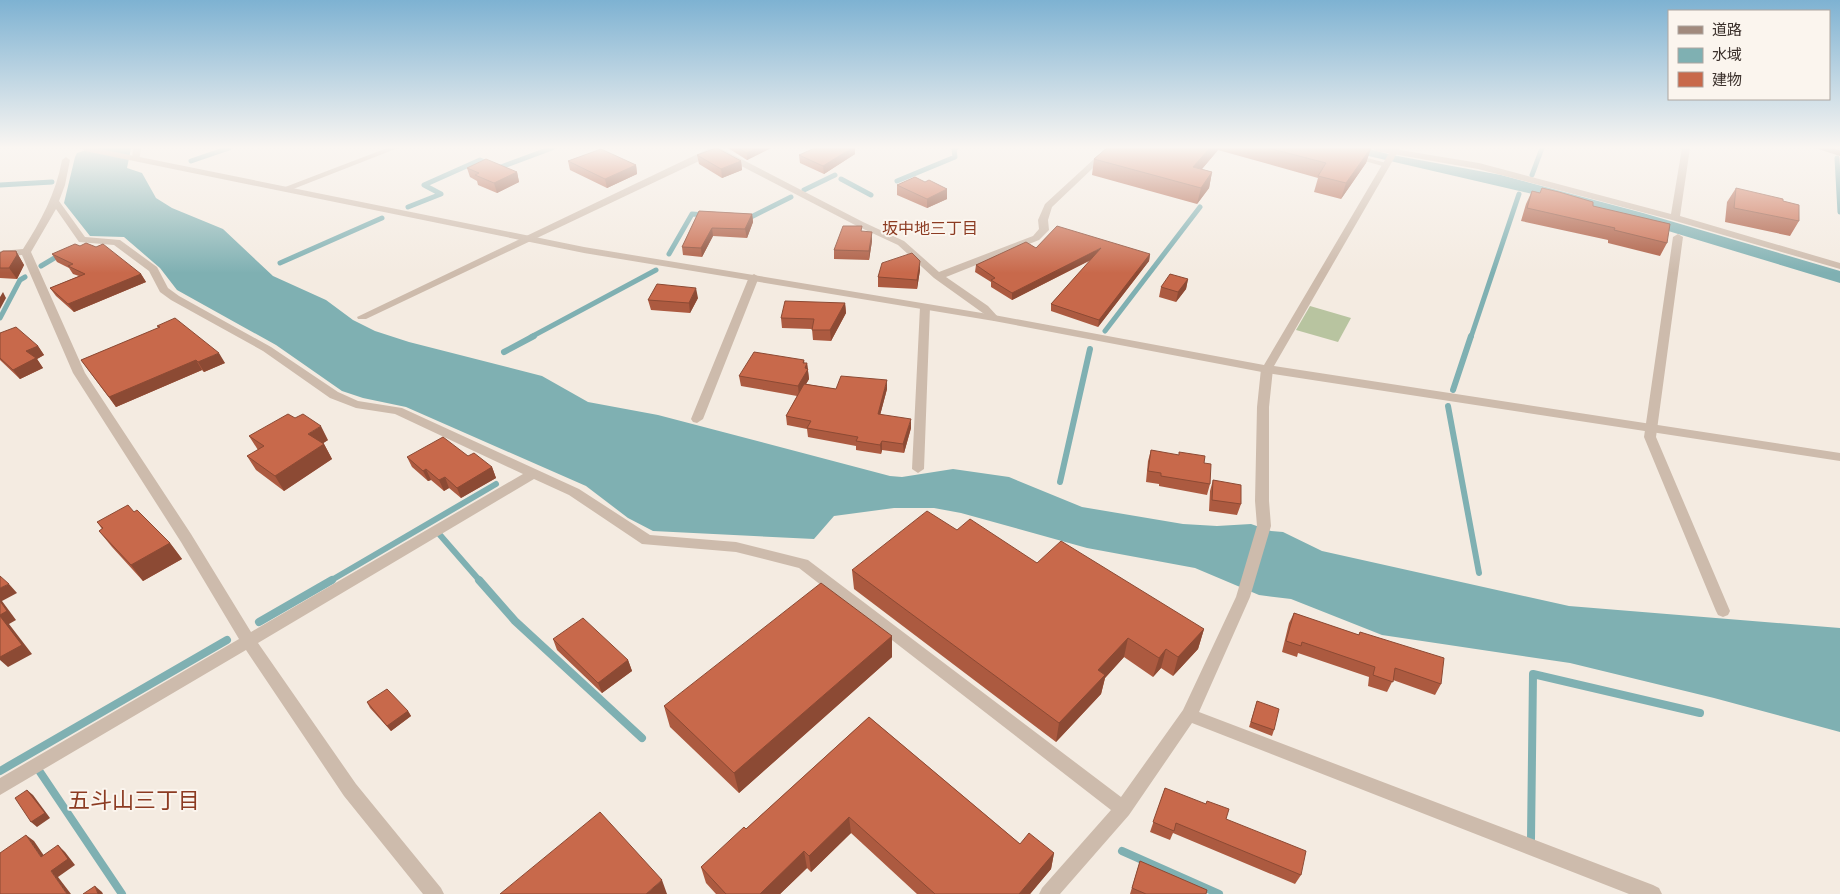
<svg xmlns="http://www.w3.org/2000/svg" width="1840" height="894" font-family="Jost,'Noto Sans JP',sans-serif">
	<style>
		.green { fill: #b8c4a0 }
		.water { fill: #7fb0b2 }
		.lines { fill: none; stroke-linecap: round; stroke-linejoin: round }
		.stream-far2 { stroke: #7fb0b2; stroke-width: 5 }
		.stream-far1 { stroke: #7fb0b2; stroke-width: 6 }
		.stream { stroke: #7fb0b2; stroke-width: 8 }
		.minor { fill: #cdbbac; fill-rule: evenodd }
		.tertiary { fill: #cdbbac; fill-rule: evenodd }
		.secondary { fill: #a18a7d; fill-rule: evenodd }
		.wall { fill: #ac5a40 }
		.shaded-wall { fill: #8c4a34 }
		.building { fill: #c8694b; stroke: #8c4a34 }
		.labels { text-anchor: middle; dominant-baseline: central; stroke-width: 4; stroke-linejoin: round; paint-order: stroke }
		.far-neighbourhood-label { font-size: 16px; fill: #8c3b22; stroke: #fbf5ee }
		.near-neighbourhood-label { font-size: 22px; fill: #8c3b22; stroke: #fbf5ee }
	</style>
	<rect width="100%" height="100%" fill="#f4ebe1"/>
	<path class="green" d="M1310,306L1351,318L1338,342L1296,330Z"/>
	<path class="water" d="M92,148H131L127,168L142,173L156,198L172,208L223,229L273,276L326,300L353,320L375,331L409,342L542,376L588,402L658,415L890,476L902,477L953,469L1009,477L1082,507L1183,524L1217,526L1251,524L1271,531L1283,532L1322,551L1569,606L1840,628V732L1714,698L1570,663L1382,635L1291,599L1259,595L1195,568L1087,548L961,513L934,508H894L834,516L814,539L653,531L628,518L586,486L406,407L363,398L342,391L276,345L177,290L160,268L124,237L90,236L64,203L75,157L77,153Z
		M1334,148H1365L1392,155L1501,175L1643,213L1840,271V283L1589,207Z"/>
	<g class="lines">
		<path class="stream-far2" d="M1837,158L1840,212
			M191,161L229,148
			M498,168L552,148
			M1532,175L1542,148
			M841,179L871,195
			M897,181L955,157L954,149L956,148
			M0,185L52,182
			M804,190L835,175
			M408,207L441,194L424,185L480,160L489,164
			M745,217H751L791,197
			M669,254L692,214L705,215
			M280,263L382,218
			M41,266L61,254
			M0,318L20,280L25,277
			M1105,331L1200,207
			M531,337L656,270
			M1471,337L1519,194"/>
		<path class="stream-far1" d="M504,352L534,336
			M1453,390L1471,336
			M1448,406L1479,573
			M1060,482L1090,349
			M440,535L480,581
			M330,581L496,484"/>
		<path class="stream" d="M479,580L515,621L642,738
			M259,622L332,580
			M0,771L227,640
			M40,772L122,894
			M1531,839L1533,674L1700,713
			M1122,851L1219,894"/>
		<path class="minor" d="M133,148H141L139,161L132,159Z
			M387,148H398L288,191L280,189Z
			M710,148H720L863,222L904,241L939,272L1033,236L1039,229L1038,220L1045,204L1106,148H1114L1052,207L1048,220L1049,230L1039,240L946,277L988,306L999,318L994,321L934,278L898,245L857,226L716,153L366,319H358L357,317Z
			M1318,148H1330L1390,164L1386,167Z
			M1372,148H1388L1479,163L1671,214L1682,148H1690L1680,216L1840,263V269L1672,220L1478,169L1376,151Z
			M66,157L70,160L65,185L59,201L85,237L120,240L157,267L168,288L179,296L271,347L338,392L358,401L402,408L579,489L650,535L736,542L808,560L1121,797L1183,710L1236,597L1257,526L1255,501L1257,407L1261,369L1267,365L1271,366L1273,369L1269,407V501L1271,526L1250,597L1199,712L1653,885L1659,888L1662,894H1629L1192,723L1129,815L1060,894H1039L1042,888L1111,810L799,568L736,552L642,544L569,495L534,479L258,643L356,784L441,888L444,894H423L344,796L246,650L0,795V778L239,639L181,542L73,373L22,255L0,257V251L23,249C41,221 56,193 62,160ZM56,209L79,242L114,245L149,271L160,292L171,300L263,351L330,398L356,408L395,414L523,474L251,632L191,534L85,373L31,252Z
			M1678,234L1683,237L1656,437L1730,611L1728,615L1723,617L1718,615L1716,611L1644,437L1673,237Z
			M754,274L759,277L703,419L697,423L693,422L691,419L749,277Z
			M925,304L930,307L924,469L918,473L912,469L920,307Z"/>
		<path class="tertiary" d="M81,148H95L584,247L994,315L1264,365L1392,148H1400L1274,366L1840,453V461L1267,373L994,321L584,253L85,151Z"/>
		<path class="secondary" d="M1815,148H1828L1840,150V156Z"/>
	</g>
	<path class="wall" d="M728,148H771L747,160Z
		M1107,148H1371L1366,163L1341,199L1314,192L1318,178L1218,150L1202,169L1212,172L1209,188L1197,204L1092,175L1094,159Z
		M855,154L824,174L800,163L799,155Z
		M697,155L741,161L742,170L722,178L699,164Z
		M568,161L636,165L637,174L607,188L570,170Z
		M467,168L517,172L519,182L497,193L478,185L477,181L470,177Z
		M925,182L947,189V199L927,208L897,195V185Z
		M1542,188L1593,206L1667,243L1660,256L1608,243V240L1521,221L1526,204L1532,191L1540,193Z
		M1736,188L1783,201L1799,221L1790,236L1725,222L1727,202Z
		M699,211L752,214L753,222L747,238L713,236L702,257L683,255L682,247Z
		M862,231L872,241L869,260L834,259V250Z
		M1036,248L1150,254L1149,261L1098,327L1051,311V304L1091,260L1012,300L991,287V282L975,272L976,265Z
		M16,251L24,265L17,279L0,278V253Z
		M52,254L141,274L146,282L74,312L56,296L50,288L79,276L73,274L69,268L57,262Z
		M920,270L917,289L878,287V277Z
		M1188,279L1186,289L1176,302L1159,297L1161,287Z
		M698,298L690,313L651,310L648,300Z
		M845,303L846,313L831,341L813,340L812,329L782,328L781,318Z
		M157,326L225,363L204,372L202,370L116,407L81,360L159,328Z
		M0,333L38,346L44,355L37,359L43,368L20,379L0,360Z
		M805,363H807L809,379L806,384L836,389H887L880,415L911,428L904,453L882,450L881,454L856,450V446L808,437L807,429L787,425L786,416L797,396L741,386L739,376Z
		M249,436L328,440L323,443L324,444L332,459L284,491L256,470L247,456L258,450Z
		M1151,450L1210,484L1207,495L1159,486V484L1146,482L1148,461Z
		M407,457L492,467L496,478L461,498L449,488L444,491L431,480L428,481L412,467Z
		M1213,480L1241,504L1237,515L1209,511L1210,491Z
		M134,512L170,543L182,559L143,581L112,547L99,531L102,529L97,522Z
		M957,530L1037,563L1204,629L1198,649L1173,676L1161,668L1153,677L1124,657L1105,678L1101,694L1056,742L854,589L852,570Z
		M1294,613L1358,635L1360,632L1441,684L1435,695L1393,680L1387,692L1368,686L1369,677L1298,653L1297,657L1282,652L1289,623Z
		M892,636V657L739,793L670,727L664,706Z
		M553,639L628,660L632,671L602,693L557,650Z
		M1257,701L1274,730L1272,736L1249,727Z
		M367,702L408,711L411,716L391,731L370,708Z
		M869,717L1020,844L1054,853L1051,869L1030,894H917L851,833L811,872L807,868L780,894H716L706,883L701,867L746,829Z
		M1165,788L1226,819L1301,875L1295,884L1173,833L1170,840L1150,832Z
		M1140,861L1206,894H1130Z"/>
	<path class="shaded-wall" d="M756,148H771L747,160V153Z
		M852,148H855V154L824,174L823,166Z
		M1210,148H1218V150L1190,183L1193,167Z
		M1371,148L1366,163L1341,199L1346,183Z
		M741,161L742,170L722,178L721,169Z
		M636,165L637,174L607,188L605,179Z
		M517,172L519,182L497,193L494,183Z
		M1212,172L1209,188L1197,204L1201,188Z
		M947,189V199L927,208V199Z
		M752,214L753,222L747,238L745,229Z
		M712,228L713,236L702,257L701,248Z
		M872,232V241L869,260V251Z
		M1101,248L1100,255L1012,300V293Z
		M16,251L24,265L17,279L9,268Z
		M1150,254L1149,261L1098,327L1099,320Z
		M920,261V270L917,289V280Z
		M141,274L146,282L74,312L68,304Z
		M1188,279L1186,289L1176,302L1178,292Z
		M696,288L698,298L690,313L689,303Z
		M3,292L6,298L0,309V297Z
		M845,303L846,313L831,341L830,330Z
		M38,346L44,355L37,359L43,368L20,379L13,370L26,351Z
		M219,353L225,363L204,372L198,362Z
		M196,360L202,370L116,407L109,397Z
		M804,360L805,367L807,363L809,379L799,396L798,386L803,363Z
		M887,380V389L878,423V414Z
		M911,419V428L904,453L903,444Z
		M321,426L328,440L316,448L308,434Z
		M882,441V450L881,454L880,445Z
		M324,444L332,459L284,491L275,476Z
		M492,467L496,478L461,498L457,488Z
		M426,469L431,480L428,481L423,471Z
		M445,477L449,488L444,491L439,480Z
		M170,543L182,559L143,581L131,565Z
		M9,584L17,593L2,601L16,620L9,624L32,654L8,667L0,660V588Z
		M1204,629L1198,649L1173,676L1178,657Z
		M892,636V657L739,793L734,773Z
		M1128,638L1124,657L1105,678L1101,694L1056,742L1059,723L1098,670Z
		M1166,649L1161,668L1153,677L1159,658Z
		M628,660L632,671L602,693L598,683Z
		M408,711L411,716L391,731L387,726Z
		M27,790L33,795L50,818L37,827L31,822Z
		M849,817L851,833L811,872L809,856Z
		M26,835L34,841L49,863L41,857Z
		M58,845L65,852L75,865L58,877L71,894H67L51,871Z
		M804,851L807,868L780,894H760Z
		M1054,853L1051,869L1030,894H1019Z
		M662,880L667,894H646Z
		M95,886L102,892L103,894H98Z"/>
	<path class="building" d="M716,148H717L741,161L721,169L697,155Z
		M738,148H756L747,153Z
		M815,148H852L823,166L799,155Z
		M1107,148H1210L1193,167L1212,172L1201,188L1094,159Z
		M1268,148H1371L1346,183L1318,176L1326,163Z
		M601,149L636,165L605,179L568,161Z
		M486,159L517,172L494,183L475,175L479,173L467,168Z
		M915,177L925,182L929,180L947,189L927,199L897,185Z
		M1542,188L1559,192L1593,202V206L1670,224L1667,243L1614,230L1615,228L1527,208L1532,191L1540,193Z
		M1736,188L1783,199V201L1799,205V221L1734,208Z
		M699,211L752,214L745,229L712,228L701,248L682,247Z
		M843,226H862L861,231L872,232L869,251L834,250Z
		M1057,226L1150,254L1099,320L1051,304L1101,248L1012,293L991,280L995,278L976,265L1026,242L1036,248Z
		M86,243L96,247L103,244L141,274L68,304L50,288L85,274L68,266L73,264L52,254L75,244L80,246Z
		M3,251H16L17,255L9,268H0V253Z
		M912,253L920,261L917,280L878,277L882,263Z
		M1170,274L1188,279L1178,292L1161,287Z
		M657,284L696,288L689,303L648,300Z
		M785,301L845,303L830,330H812L814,319L781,318Z
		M175,318L219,353L198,362L196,360L109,397L81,360L160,327L157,326Z
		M16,327L38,346L26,351L36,358L13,370L0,358V333Z
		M754,352L804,360L803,363H807L805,368L808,369L798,386L739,376Z
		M841,376L887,380L878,414L911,419L903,444L882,441L880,445L856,441L858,437L807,428L811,421L786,416L804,384L836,389Z
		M288,414L295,418L303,414L321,426L308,434L324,444L275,476L247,456L264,446L249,436Z
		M443,437L468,456L474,453L492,467L457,488L445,477L439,480L426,469L423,471L407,457Z
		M1151,450L1179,455V452L1205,456L1204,463L1211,464L1210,484L1161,476V473L1148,471Z
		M1213,480L1241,485V504L1212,500Z
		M128,505L134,512L137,510L170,543L131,565L99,531L103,528L97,522Z
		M927,511L957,530L970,519L1037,563L1061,541L1204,629L1178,657L1166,649L1159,658L1128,638L1098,670L1105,675L1059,723L852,570Z
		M0,576L9,584L0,588Z
		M821,583L892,636L734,773L664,706Z
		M0,601L7,611L0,615Z
		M1294,613L1359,635L1360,632L1444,658L1441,684L1395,668L1393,682L1373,675L1375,667L1302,642L1301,646L1286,641Z
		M0,616L22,645L0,657Z
		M583,618L628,660L598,683L553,639Z
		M387,689L408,711L387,726L367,702Z
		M1257,701L1279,709L1274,730L1251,722Z
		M869,717L1020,844L1029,833L1054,853L1019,894H935L849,817L809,856L804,851L760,894H726L701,867L744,827L746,829Z
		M1165,788L1206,804L1207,801L1229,809L1226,819L1306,851L1301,875L1176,823L1174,831L1153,822Z
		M27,790L45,813L31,822L15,798Z
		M600,812L662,880L646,894H500Z
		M26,835L41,857L58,845L68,859L51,871L67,894H0V853Z
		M1140,861L1207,890L1206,894H1146L1132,888Z
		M95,886L98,894H83Z"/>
	<linearGradient id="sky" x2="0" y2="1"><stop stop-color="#7eb2d2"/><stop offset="0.54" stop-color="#faf6f2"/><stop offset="1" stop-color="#faf6f2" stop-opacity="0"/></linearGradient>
	<rect width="1840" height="273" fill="url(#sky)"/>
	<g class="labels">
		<g class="far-neighbourhood-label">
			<text x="930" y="228">坂中地三丁目</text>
		</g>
		<g class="near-neighbourhood-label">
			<text x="134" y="800">五斗山三丁目</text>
		</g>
	</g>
	<rect x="1668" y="10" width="162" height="90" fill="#fbf5ee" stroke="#aea6a0"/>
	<rect x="1678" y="26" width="25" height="8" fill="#a18a7d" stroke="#aea6a0"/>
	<text x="1712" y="35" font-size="15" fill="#3b302b">道路</text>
	<rect x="1678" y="48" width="25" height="15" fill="#7fb0b2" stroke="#aea6a0"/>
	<text x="1712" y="60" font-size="15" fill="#3b302b">水域</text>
	<rect x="1678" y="72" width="25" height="15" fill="#c8694b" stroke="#aea6a0"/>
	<text x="1712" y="85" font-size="15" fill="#3b302b">建物</text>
</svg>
